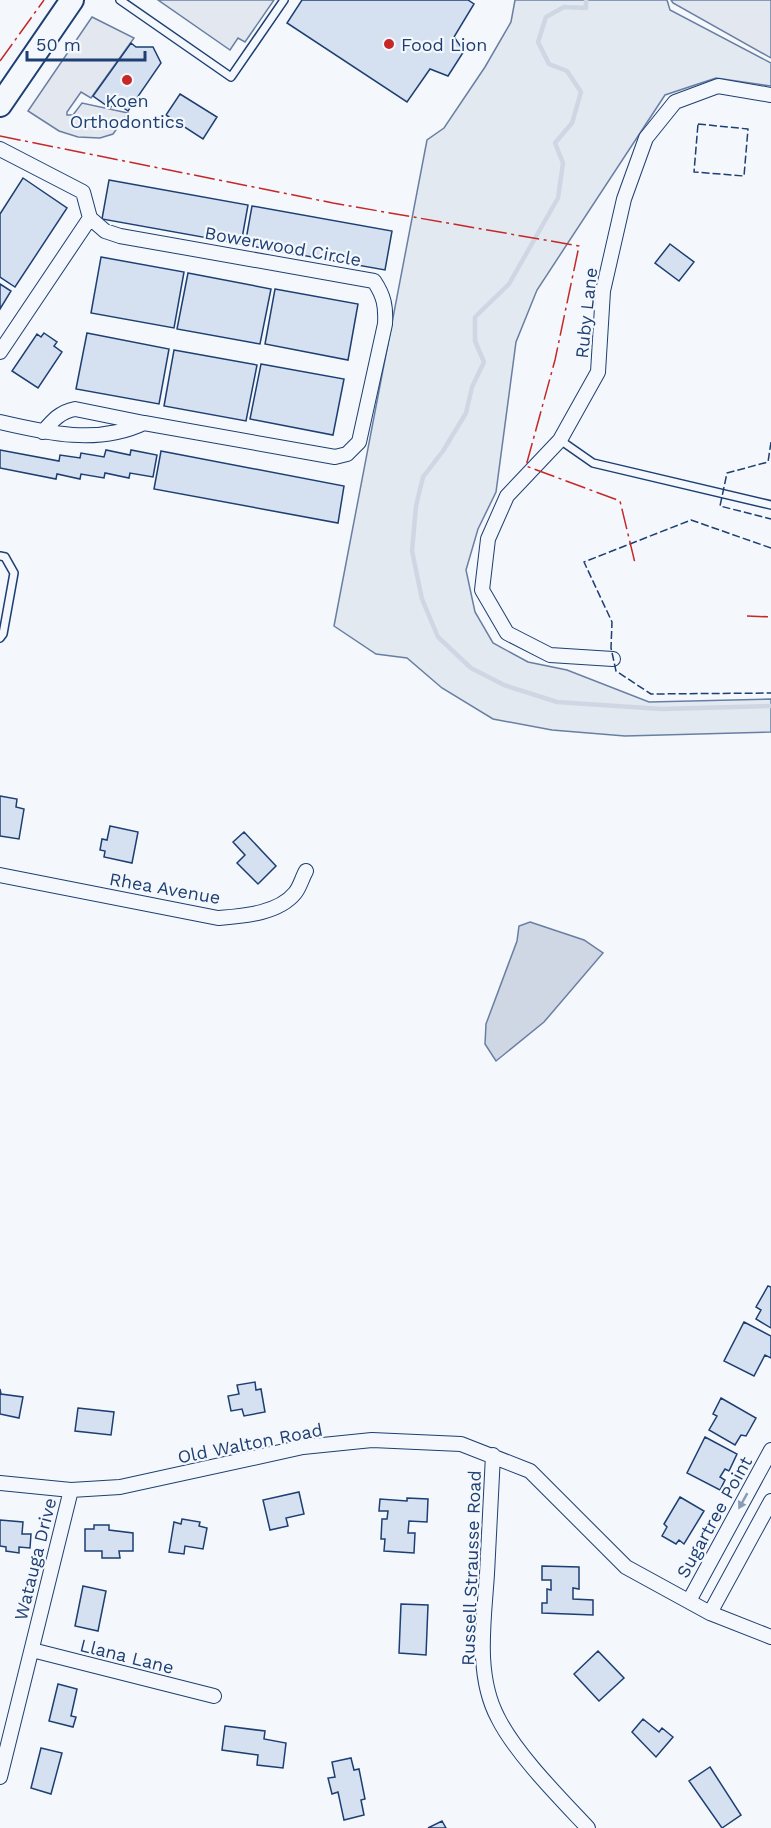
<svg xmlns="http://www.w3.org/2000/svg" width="771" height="1828" font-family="'Work Sans',sans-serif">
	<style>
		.green { fill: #e3e9f0; stroke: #687fa3; stroke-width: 1.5 }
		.parking { fill: #e3e8f0; stroke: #687fa3; stroke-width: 1.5 }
		.water { fill: #cfd7e4; stroke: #687fa3; stroke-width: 1.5 }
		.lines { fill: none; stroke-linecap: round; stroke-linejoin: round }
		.stream { stroke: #cfd7e4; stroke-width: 4.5 }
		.building { fill: #d5e0f0; stroke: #1d3f73; stroke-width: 1.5 }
		.service-casing { stroke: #1d3f73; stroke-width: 10 }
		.minor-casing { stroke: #1d3f73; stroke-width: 16 }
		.primary-casing { stroke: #1d3f73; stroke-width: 26 }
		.service { stroke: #f4f7fb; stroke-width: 7 }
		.minor { stroke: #f4f7fb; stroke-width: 14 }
		.primary { stroke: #f4f7fb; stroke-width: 22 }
		.fence { stroke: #1d3f73; stroke-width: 1.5; stroke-dasharray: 8 3; stroke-linecap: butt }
		.power { stroke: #c62828; stroke-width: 1.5; stroke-dasharray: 21 4.5 3 4.5; stroke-linecap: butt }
		.oneway { fill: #889bb7 }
		.poi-dot { fill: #c62828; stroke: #f4f7fb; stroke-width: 2 }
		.labels { text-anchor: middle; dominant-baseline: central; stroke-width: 4.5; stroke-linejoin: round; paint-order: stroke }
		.poi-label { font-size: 18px; fill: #1d3f73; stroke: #f4f7fb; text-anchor: start }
		.street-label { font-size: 18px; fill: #1d3f73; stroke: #f4f7fb }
	</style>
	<rect width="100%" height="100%" fill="#f4f7fb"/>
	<path class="green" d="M515,0H667L670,10L771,63V86L716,78L665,95L537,290L516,342L496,492L478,529L466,570L475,612L493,643L528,662L567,670L649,702L771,699V732L625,736L552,730L493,719L442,688L407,658L376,654L334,626L427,140L444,128L485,67L511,22Z"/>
	<path class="parking" d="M158,0H274L245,42L238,38L230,50Z
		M671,0H771V58L673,3Z
		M92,17L134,38L91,98L81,92L67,112V115H73L82,103L128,113L113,134L100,138L78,137L59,131L28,111Z"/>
	<path class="water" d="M530,922L584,940L603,953L544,1022L496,1061L485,1044L486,1024L517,941L519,926Z"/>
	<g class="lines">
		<path class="stream" d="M586,0V8L564,7L546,17L538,42L549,64L567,71L581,92L572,123L555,143L563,163L558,198L509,284L475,317V341L484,362L472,387L466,413L443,451L423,477L416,506L412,551L422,599L438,637L471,668L504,685L557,702L661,709L771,706"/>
	</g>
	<path class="building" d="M302,0H468L474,4L454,37L464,51L448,76L430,69L407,102L287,23Z
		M131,43L136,47H153L161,63L128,111L115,102L110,108L93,96Z
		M180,94L217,117L203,139L166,115Z
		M23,178L67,208L15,287L0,277V214Z
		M109,180L248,205L241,244L102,219Z
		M252,206L392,231L385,270L245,245Z
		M670,244L694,262L679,281L655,263Z
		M101,257L184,272L174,328L91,313Z
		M188,273L271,289L260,344L177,329Z
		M0,284L11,291L0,309Z
		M275,289L358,304L348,360L265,344Z
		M44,333L57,342L54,346L62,352L38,388L12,371L37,334L41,337Z
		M87,333L169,349L159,404L76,389Z
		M174,350L257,365L246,421L164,406Z
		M261,364L344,379L333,435L250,419Z
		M0,450L59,461L60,455L80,458L81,453L104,457L106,450L130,455L131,450L157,455L153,477L130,473L129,478L105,473L104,478L81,474L80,479L57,474L56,479L0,468Z
		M161,451L344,486L338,523L154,489Z
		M0,796L17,799L16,807L24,809L19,839L0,836Z
		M110,826L138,832L132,863L104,857L105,851L100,850L102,839L107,840Z
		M244,832L276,866L258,884L237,863L245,855L233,842Z
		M768,1286L771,1287V1328L756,1319L761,1310L756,1307Z
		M744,1322L771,1336V1358L765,1355L754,1376L724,1361Z
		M255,1382L256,1390L261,1389L265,1412L244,1416L242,1409L231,1411L228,1396L239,1394L237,1385Z
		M0,1389L1,1394L23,1397L19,1418L0,1414Z
		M721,1398L756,1418L746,1436L741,1435L735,1445L709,1430L717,1416L713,1414Z
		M78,1408L114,1412L111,1435L75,1431Z
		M705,1437L737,1454L729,1471L725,1469L720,1477L725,1480L720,1490L687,1473Z
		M299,1492L304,1514L286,1518L288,1526L270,1530L263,1500Z
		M680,1497L704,1511L684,1544L679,1540L676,1544L662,1536L667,1527L664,1524Z
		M407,1498L428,1499L427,1522L409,1521L408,1533H415L414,1553L384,1551L385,1539H381L382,1519H387L388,1511H379L380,1499L407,1501Z
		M182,1519L200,1522L199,1526L207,1528L203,1549L185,1546L184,1554L169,1552L174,1522L181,1524Z
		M0,1520L23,1522L22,1534H31L30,1548L19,1547V1553L6,1551V1547L0,1546Z
		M94,1525H109V1530L133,1533V1551H119L120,1558H102V1551H85V1529H94Z
		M542,1566L579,1567V1589L573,1588V1599L593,1600V1615L542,1613V1603H547V1589L551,1590V1580H542Z
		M83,1586L106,1591L98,1631L75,1626Z
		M401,1604L428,1605L426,1655L399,1653Z
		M598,1651L624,1678L599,1701L574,1674Z
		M58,1684L77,1689L71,1716L76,1717L73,1727L49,1721Z
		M643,1719L659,1732L662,1728L673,1737L656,1757L632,1732Z
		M225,1726L265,1731L264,1739L286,1743L283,1768L257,1765L258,1755L222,1750Z
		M41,1748L62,1753L51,1794L31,1788Z
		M351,1758L354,1770L359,1769L365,1799L361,1800L364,1815L344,1820L338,1792L332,1794L328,1778L335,1777L332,1762Z
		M710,1767L741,1815L722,1828L689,1781Z
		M442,1821L446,1828H428Z"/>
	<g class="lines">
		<defs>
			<path id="service" d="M120,0L231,77L284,0
				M560,440L593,463L771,505
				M0,556L5,557L14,573L3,634L0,638"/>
			<path id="minor" d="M0,149L83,192L90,218L0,352
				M0,422C47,433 98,445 144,423L335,457L347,454L359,442L385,324C386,306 384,296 374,281L120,236L105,231L90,218
				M43,432C53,420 60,412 75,409L144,423
				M613,659L550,655L507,633L482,590L488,539L507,496L560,440L598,372L603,291L624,199L646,138L675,102L718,86L771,95
				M0,875L218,918C242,916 278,914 295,893C300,887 302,878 306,871
				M493,1455C491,1495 489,1535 487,1574C484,1621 475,1675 498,1718C516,1754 560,1798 588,1828
				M0,1483L71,1490L120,1487L303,1447L372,1440L461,1444L530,1471L626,1567L710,1613L771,1637
				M689,1601L771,1450
				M710,1613L771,1501
				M32,1650L214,1696
				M0,1777L71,1490"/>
			<path id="primary" d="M0,105L72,0"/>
		</defs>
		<use href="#service" class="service-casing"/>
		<use href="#minor" class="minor-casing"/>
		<use href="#primary" class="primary-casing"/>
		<use href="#service" class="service"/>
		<use href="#minor" class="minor"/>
		<use href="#primary" class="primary"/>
		<path class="fence" d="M698,124L748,129L744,176L694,172Z
			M771,442L768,462L727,473L720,506L771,519
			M771,548L691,520L584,562L612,622L611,648L616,671L651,694L771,693"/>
		<path class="power" d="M0,61L44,0
			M0,136L333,203L579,246L555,360L526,466L620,501L635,563
			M747,616L771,617"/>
	</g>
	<defs><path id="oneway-solid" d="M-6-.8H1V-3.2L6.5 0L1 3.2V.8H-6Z" transform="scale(1.5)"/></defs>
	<use class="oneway" href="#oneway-solid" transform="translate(743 1501) rotate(119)"/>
	<g class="poi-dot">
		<circle cx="389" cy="44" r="6"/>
		<circle cx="127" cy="80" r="6"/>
	</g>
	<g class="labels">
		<g class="poi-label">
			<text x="401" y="44">Food Lion</text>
			<text x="127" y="100" text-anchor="middle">Koen<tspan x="127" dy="21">Orthodontics</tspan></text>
		</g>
		<g class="street-label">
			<text transform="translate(283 246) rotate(10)">Bowerwood Circle</text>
			<text transform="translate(586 313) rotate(-84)">Ruby Lane</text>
			<text transform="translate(165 888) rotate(10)">Rhea Avenue</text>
			<text transform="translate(250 1443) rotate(-11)">Old Walton Road</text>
			<text transform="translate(714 1517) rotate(-61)">Sugartree Point</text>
			<text transform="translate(35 1559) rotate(-76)">Watauga Drive</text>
			<text transform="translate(471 1568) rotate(-88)">Russell Strausse Road</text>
			<text transform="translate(127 1656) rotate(14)">Llana Lane</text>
		</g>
	</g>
	<path d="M27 51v9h118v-9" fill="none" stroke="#1d3f73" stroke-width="3"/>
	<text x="36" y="51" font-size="18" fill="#1d3f73" stroke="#f4f7fb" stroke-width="4.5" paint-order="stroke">50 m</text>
</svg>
